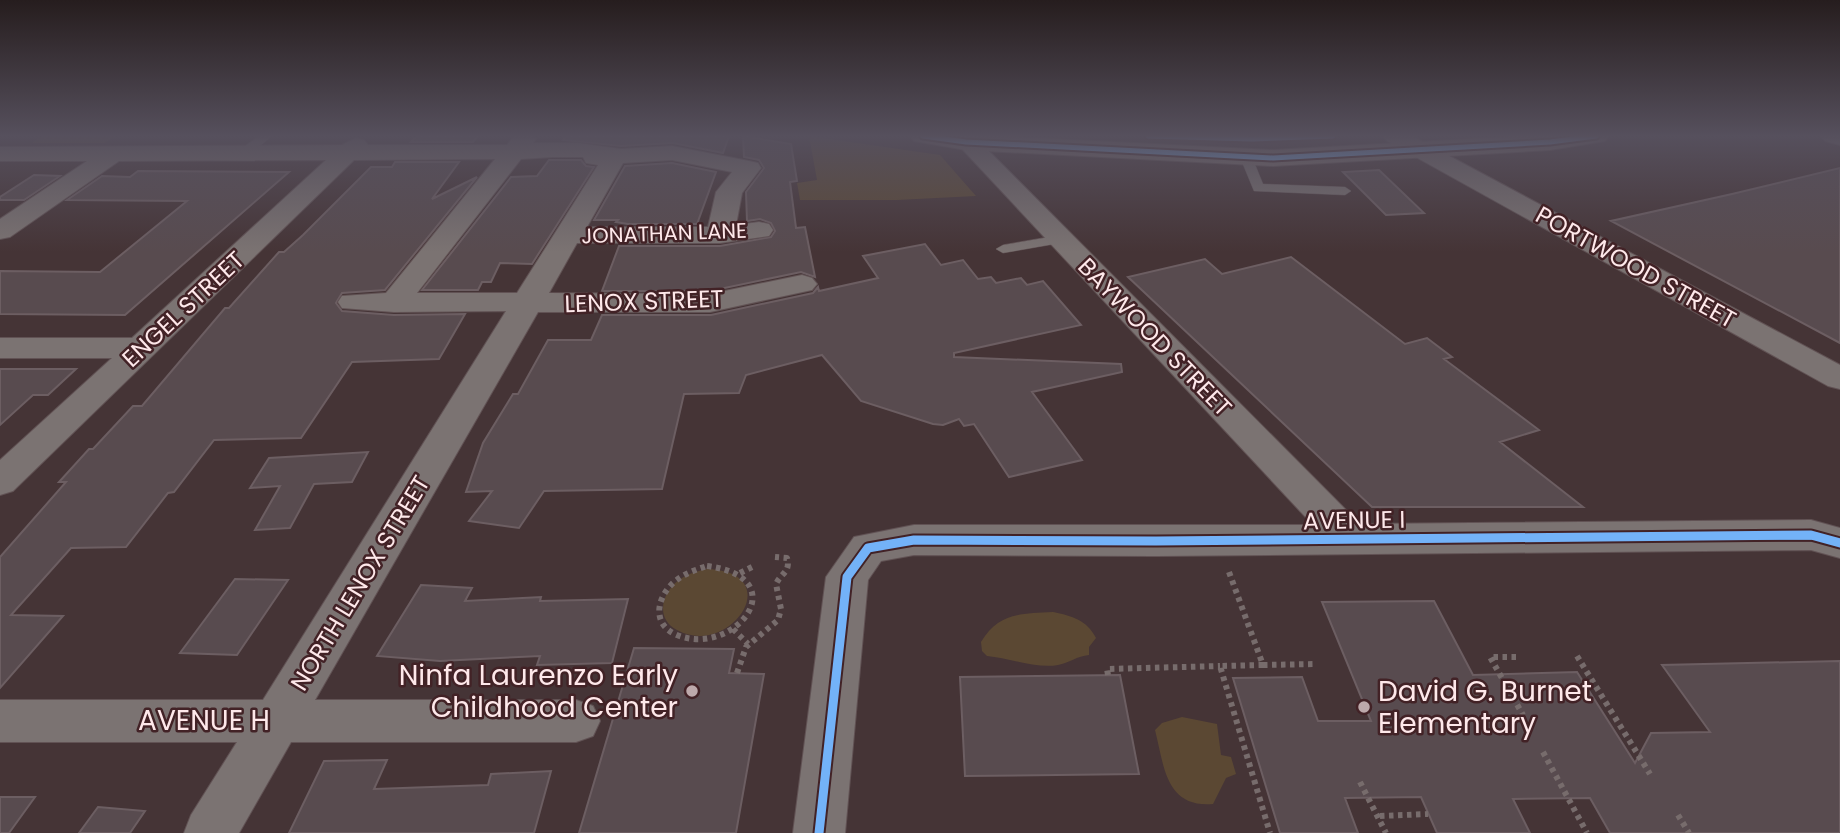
<svg xmlns="http://www.w3.org/2000/svg" width="1840" height="833" font-family="Poppins,sans-serif">
	<style>
		.green { fill: #5b4833 }
		.building { fill: #584b4f; stroke: #6c5e62; stroke-width: 2 }
		.lines { fill: none; stroke-linecap: round; stroke-linejoin: round }
		.lane-casing { stroke: #615254; stroke-width: 1 }
		.street-casing { stroke: #615254; stroke-width: 2 }
		.primary-casing { stroke: #615254; stroke-width: 2 }
		.path { stroke: #776c6c; stroke-width: 6; stroke-dasharray: 4.5 4.5; stroke-linecap: butt }
		.lane { fill: #7b7372; fill-rule: evenodd }
		.street { fill: #7b7372; fill-rule: evenodd }
		.primary { fill: #7f7472; fill-rule: evenodd }
		.cycleway-far2-casing { stroke: #422226; stroke-width: 9 }
		.cycleway-far1-casing { stroke: #422226; stroke-width: 11 }
		.cycleway-casing { stroke: #422226; stroke-width: 13 }
		.cycleway-far2 { stroke: #73b2f8; stroke-width: 5 }
		.cycleway-far1 { stroke: #73b2f8; stroke-width: 7 }
		.cycleway { stroke: #73b2f8; stroke-width: 9 }
		.poi-dot { fill: #bda9ab; stroke: #422226; stroke-width: 2.5 }
		.labels { text-anchor: middle; dominant-baseline: central; stroke-width: 5; stroke-linejoin: round; paint-order: stroke }
		.far-street-label { font-size: 21px; fill: #fee8ea; stroke: #422226 }
		.street-label { font-size: 24px; fill: #fee8ea; stroke: #422226 }
		.near-poi-label { font-size: 28px; fill: #fee8ea; stroke: #422226; text-anchor: end }
		.near-street-label { font-size: 28px; fill: #fee8ea; stroke: #422226 }
	</style>
	<rect width="100%" height="100%" fill="#453436"/>
	<path class="green" d="M42,136H116L104,143H32Z
		M809,136L940,155L976,196L897,200H800L797,183L817,180Z
		M707,569C789,572 730,659 677,630C654,618 662,590 682,578C690,573 698,571 707,569Z
		M1053,612C1072,616 1087,620 1096,638L1089,647V655C1077,656 1069,663 1058,665C1037,669 1009,658 987,656L982,651L981,642C999,612 1021,614 1053,612Z
		M1182,717L1217,724L1221,755L1231,757L1236,774L1226,778L1213,804C1165,808 1164,765 1155,730L1162,723Z"/>
	<path class="building" d="M417,136H478L473,142H411Z
		M566,136H729L723,153L673,143L621,146L563,140Z
		M743,136L791,144L797,181L790,182L796,228L805,227L815,277L801,272L710,291H602L619,246H720L771,237L775,231L771,223L760,219L747,221L746,192L764,168L759,160L744,157Z
		M549,160H581L586,166L594,167L532,264L500,263L491,282H482L478,290H422L511,177L537,176Z
		M395,162H459L432,199L477,177L385,290L342,293L336,303L342,311L394,315L465,314L439,359L352,362L301,438L214,440L174,492L168,493L126,547L71,548L11,615L63,616L0,688V557L66,482H59L89,449H93L133,406H142L225,308H229L279,252H284L303,235L371,167H392Z
		M672,163L716,172L697,224H628L616,222L618,220H594L625,166Z
		M1840,168V343L1611,221L1732,194Z
		M1379,170L1424,213L1386,215L1343,172Z
		M138,171L289,172L125,315L0,314V271L100,272L187,201L67,200L102,176L130,177Z
		M34,175L60,176L24,200H0V197Z
		M925,244L941,265L963,260L978,279L991,277L996,283L1021,278L1027,285L1043,281L1081,325L954,353V357L1121,364L1122,372L1032,392L1082,460L1009,477L974,424L964,426L959,419L943,425L933,424L861,401L822,355L746,375L739,393L684,394L662,489L544,491L519,528L469,521L492,491L466,492L483,443L513,394H518L548,340H591L602,315H711L813,293L818,287L819,291L878,278L863,256Z
		M1291,257L1405,344L1427,338L1452,357L1444,359L1539,430L1500,442L1583,507H1372L1128,277L1205,259L1222,274Z
		M0,369H76L48,395H33L0,425Z
		M368,452L352,482L314,484L290,528L255,530L280,486L250,488L269,458Z
		M235,579L288,580L237,655L180,653Z
		M421,585L472,588L465,601L541,597L540,601L628,599L612,663L537,665L540,656L440,661L377,656Z
		M1434,601L1473,675L1577,672L1635,763L1651,733L1710,732L1662,665L1840,661V833H1610L1590,798L1513,799L1530,833H1437L1421,797L1345,798L1358,833H1280L1233,678L1302,677L1318,721H1371L1322,602Z
		M634,648L734,649L729,673L764,674L736,833H579Z
		M1120,675L1139,774L965,776L960,677Z
		M387,760L374,789L488,785L491,774L551,771L534,833H289L324,761Z
		M0,797H35L9,833H0Z
		M98,807L145,811L130,833H79Z"/>
	<g class="lines">
		<defs>
			<path id="lane" d="M259,136H272L249,155H241V149Z
				M1246,153L1252,157L1263,184L1345,187L1351,191L1345,195L1254,191L1240,157Z
				M1061,235L1068,239L1066,242L1003,253L996,249L1003,245Z"/>
			<path id="street" d="M514,136H533L536,139L533,143H578L621,149L672,146L749,161L758,163L761,168L742,193L736,225L759,222L769,224L773,230L769,236L720,243H577L549,293L710,294L802,275L812,278L817,284L812,290L710,312H538L315,700H576L593,706L600,721L593,736L576,742H291L239,833H184L191,815L237,742H0V700H263L506,311L394,312L342,308L338,302L342,296L386,293L495,159L354,160L13,491L0,495V460L112,358H0V338H132L326,160L119,161L10,237L0,239V219L87,161H0V147L342,145L356,138L364,140L368,145H507ZM552,157H583L586,163L598,165L517,293H417L521,159ZM672,160L732,172L716,192L708,227H587L623,163Z
				M950,136H974L1360,524L1811,520L1840,528V558L1811,550L1156,556L914,555L881,561L868,580L845,833H793L826,577L854,537L914,525H1313Z
				M1383,136H1412L1840,365V389L1828,386L1387,141Z
				M1821,136H1840V145L1825,141Z"/>
			<path id="primary" d="M910,136H996L1273,150L1523,136H1609L1605,141L1550,150L1273,166L966,150L914,141Z"/>
		</defs>
		<use href="#lane" class="lane-casing"/>
		<use href="#street" class="street-casing"/>
		<use href="#primary" class="primary-casing"/>
		<path class="path" d="M707,566C798,578 734,658 677,635C652,625 656,599 673,583C683,574 695,570 707,566Z
			M1229,572L1263,665L1220,666L1270,833
			M740,573L752,567
			M733,629L748,644
			M1577,656L1650,774
			M1516,657H1490L1523,715
			M1263,665L1315,664
			M737,673L746,647L778,620L781,609L776,584C781,573 791,572 787,558L775,557
			M1108,675L1107,669L1220,666
			M1543,752L1587,833
			M1360,782L1386,833
			M1678,815L1689,833
			M1380,816L1428,814"/>
		<use href="#lane" class="lane"/>
		<use href="#street" class="street"/>
		<use href="#primary" class="primary"/>
		<defs>
			<path id="cycleway-far2" d="M923,136L966,142L1273,158L1550,142L1596,136
				M1148,136L1252,139L1333,136"/>
			<path id="cycleway-far1" d="M1668,536H1816"/>
			<path id="cycleway" d="M819,833L847,577L868,548L914,540L1156,541L1811,535L1840,543"/>
		</defs>
		<use href="#cycleway-far2" class="cycleway-far2-casing"/>
		<use href="#cycleway-far1" class="cycleway-far1-casing"/>
		<use href="#cycleway" class="cycleway-casing"/>
		<use href="#cycleway-far2" class="cycleway-far2"/>
		<use href="#cycleway-far1" class="cycleway-far1"/>
		<use href="#cycleway" class="cycleway"/>
	</g>
	<linearGradient id="sky" x2="0" y2="1"><stop stop-color="#261d1e"/><stop offset="0.54" stop-color="#56505d"/><stop offset="1" stop-color="#56505d" stop-opacity="0"/></linearGradient>
	<rect width="1840" height="252" fill="url(#sky)"/>
	<g class="poi-dot">
		<circle cx="692" cy="691" r="7"/>
		<circle cx="1364" cy="707" r="7"/>
	</g>
	<g class="labels">
		<g class="far-street-label">
			<text transform="translate(664 233) rotate(-2)">JONATHAN LANE</text>
		</g>
		<g class="street-label">
			<text transform="translate(1636 267) rotate(29)">PORTWOOD STREET</text>
			<text transform="translate(644 301) rotate(-2)">LENOX STREET</text>
			<text transform="translate(183 309) rotate(-43)">ENGEL STREET</text>
			<text transform="translate(1155 337) rotate(46)">BAYWOOD STREET</text>
			<text transform="translate(1354 520) rotate(-1)">AVENUE I</text>
			<text transform="translate(360 583) rotate(-59)">NORTH LENOX STREET</text>
		</g>
		<g class="near-poi-label">
			<text x="678" y="675">Ninfa Laurenzo Early<tspan x="678" dy="32">Childhood Center</tspan></text>
			<text x="1378" y="691" text-anchor="start">David G. Burnet<tspan x="1378" dy="32">Elementary</tspan></text>
		</g>
		<g class="near-street-label">
			<text x="204" y="720">AVENUE H</text>
		</g>
	</g>
</svg>
